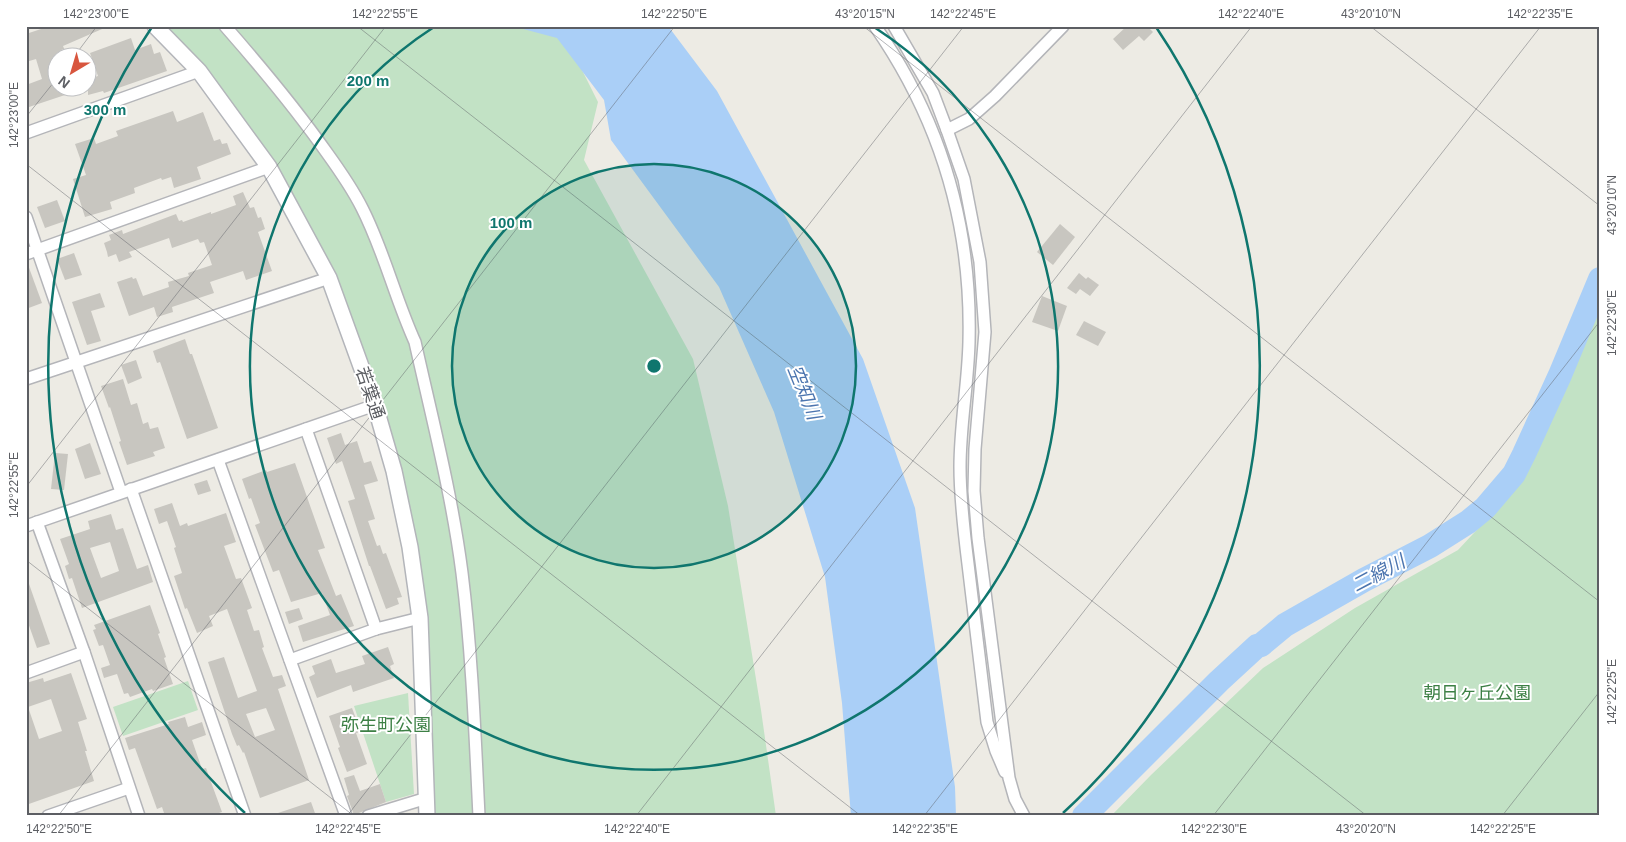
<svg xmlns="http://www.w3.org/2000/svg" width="1626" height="842" font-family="Arial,'Noto Sans JP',sans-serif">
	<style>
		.green { fill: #c2e2c5 }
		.water { fill: #aacff7 }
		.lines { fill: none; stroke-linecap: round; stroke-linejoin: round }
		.river { stroke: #aacff7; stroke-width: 24 }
		.building { fill: #c8c6c0; fill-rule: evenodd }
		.street-casing { stroke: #b4b5b9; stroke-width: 14 }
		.secondary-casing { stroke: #b3b5ba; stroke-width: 18 }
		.street { stroke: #fff; stroke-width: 11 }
		.secondary { stroke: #fff; stroke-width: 15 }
		.ticks { fill: none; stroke: #5c5e63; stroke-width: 1; stroke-opacity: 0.45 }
		.ring { fill: none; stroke: #0f766e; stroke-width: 2.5 }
		.labels { text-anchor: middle; stroke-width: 4; stroke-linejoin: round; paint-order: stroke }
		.street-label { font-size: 18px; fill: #5c5e63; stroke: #fff }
		.park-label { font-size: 18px; fill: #3d8045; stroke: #fff }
		.water-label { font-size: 19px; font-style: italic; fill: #4c75af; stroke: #fff }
		.centre { fill: #0f766e; stroke: #fff; stroke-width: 2.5 }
		.ring-label { font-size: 15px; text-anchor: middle; font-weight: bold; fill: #0f766e; stroke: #fff; stroke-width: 4; stroke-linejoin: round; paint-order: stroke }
		.neatline { fill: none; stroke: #5c5e63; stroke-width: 2 }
		.ticks-label { font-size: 12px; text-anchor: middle; fill: #5c5e63 }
	</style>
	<rect width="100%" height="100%" fill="#edebe4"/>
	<!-- green -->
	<g class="green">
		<path d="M155,26H554L561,28L598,102L584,160L693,359L728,506L761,710L776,816H427L410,547L329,278L269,167Z"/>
		<path d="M1600,300V816H1111L1151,775L1263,668L1355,608L1458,550L1501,504L1523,471Z"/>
		<path d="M188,681L198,710L123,736L113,707Z"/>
		<path d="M408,693L414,794L386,802L354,706Z"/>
	</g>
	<!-- water -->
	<path class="water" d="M512,26H668L717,91L863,359L915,508L955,787L956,816H851L842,703L825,577L774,412L719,287L611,140L604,100L557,38Z"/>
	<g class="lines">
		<!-- river -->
		<path class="river" d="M1084,816L1219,681L1257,646L1261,645L1285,625L1364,580L1430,546L1468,522L1485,508L1514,474L1524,454L1560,375L1600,279"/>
	</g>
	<!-- building -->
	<g class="building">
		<path d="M50,26H109L63,46L67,56L58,58L54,61L58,73V88H80V90L26,108V85L42,79L36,59L26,62V34Z"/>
		<path d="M1127,26H1150L1149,28L1153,32L1144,41L1139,36L1123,50L1113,39Z"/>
		<path d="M131,38L135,50L151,44L154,54L160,52L167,71L104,93L103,91L88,95V79L98,76L90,53Z"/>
		<path d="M173,111L177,122L203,112L214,141L220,139L222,144L227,143L231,154L197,167L201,179L174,188L171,177L162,180L161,178L134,188L135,193L110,202L112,209L85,217L73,179L86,175L75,144L94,138L96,144L118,136L116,131Z"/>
		<path d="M243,192L250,208L254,207L258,218L261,217L265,229L258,232L272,271L246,280L243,271L210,282L214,293L172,307L173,312L157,317L154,307L129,316L117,282L132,277L133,279L136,278L143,296L169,287L168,282L189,276L188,273L212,265L204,242L200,243L198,239L172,248L169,238L129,252L132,257L119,262L116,254L108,257L107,252L104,243L111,240L109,235L122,230L123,234L176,214L179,221L182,220L183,222L211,212V214L236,205L233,196Z"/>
		<path d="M57,200L65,221L45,228L37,207Z"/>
		<path d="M1060,224L1075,237L1053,265L1037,252Z"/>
		<path d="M74,253L82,275L65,280L57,259Z"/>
		<path d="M28,265L42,303L26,309V266Z"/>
		<path d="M1079,273L1086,279L1088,277L1099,285L1090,296L1080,289L1076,294L1067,288Z"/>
		<path d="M100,293L105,307L91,311L101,341L87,345L72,302Z"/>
		<path d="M1042,296L1067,306L1058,331L1032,322Z"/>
		<path d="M1084,321L1106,332L1098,346L1076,335Z"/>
		<path d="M185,339L190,354H192L218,428L187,439L160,362L157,363L153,351Z"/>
		<path d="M136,360L142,378L128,384L121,365Z"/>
		<path d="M123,379L131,405L137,403L143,424L148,422L150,429L158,427L165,448L153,452L155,456L127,465L119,442L121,441L110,407L109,408L101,386Z"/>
		<path d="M341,433L345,445L357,441L364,463L371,461L378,481L364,485L375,519L368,521L377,546L380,545L383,554L386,553L402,597L397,598L399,604L386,609L370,566H369L348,501L355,499L342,461L336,464L327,438Z"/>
		<path d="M90,443L101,474L85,479L75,449Z"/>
		<path d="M55,453L68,454L64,490L51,489Z"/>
		<path d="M295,463L325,548L318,550L336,596L341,594L354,626L303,642L298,626L330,615L322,593L291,602L279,570L273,572L255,525L260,523L251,498L249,499L242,479L266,470L267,472Z"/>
		<path d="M207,480L211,491L198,495L194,484Z"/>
		<path d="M172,503L180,526L187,523L188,526L226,513L236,542L224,546L236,579L241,578L252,608L247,610L254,631L259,630L264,647L262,648L273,677L282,675L286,686L278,689L309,780L260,798L244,752L243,753L239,745L237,746L232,734L208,662L224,657L238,698L257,691L227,609L209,616L213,626L197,633L187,608L185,609L174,576L182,573L174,548L176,547L167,521L159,524L154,509ZM266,708L275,730L255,737L246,714Z"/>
		<path d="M111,514L116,530L123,528L137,569L148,565L153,582L82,608L72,578L69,579L65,566L69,564L60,539L90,529L88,521ZM110,542L119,571L101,578L90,548Z"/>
		<path d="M26,581H28L50,644L37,648L26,617Z"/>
		<path d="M150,605L160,633L158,634L166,657L164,658L173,684L153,691L152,689L130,697L128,693L124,694L117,674L104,678L101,668L110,665L103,645L99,646L93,630L96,629L94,625Z"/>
		<path d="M299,608L303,619L289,624L285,612Z"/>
		<path d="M388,647L394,664L390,666L394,678L353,692L351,685L317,698L309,677L315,674L312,666L331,659L336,673L365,664L362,656Z"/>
		<path d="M71,673L87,719L78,722L87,751H85L94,781L26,805V683L43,678L44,682ZM51,699L62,731L39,739L28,707Z"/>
		<path d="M352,708L361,732L356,733L367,764L347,772L338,748L340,747L329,716Z"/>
		<path d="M185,717L188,727L202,722L206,735L192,740L202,769L206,768L211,782L222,812L219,813L220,816H165L162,807L157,809L135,748L129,750L125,738L169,724L168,722Z"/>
		<path d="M354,775L360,791L380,784L386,802L354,815L347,796L349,795L344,778Z"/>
		<path d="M311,802L316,816H276L275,814Z"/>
	</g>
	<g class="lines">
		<!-- street casing -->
		<g class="street-casing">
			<g id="street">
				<path d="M225,26C261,67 296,109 327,153C340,171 352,188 362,208C384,251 395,298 415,342C432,418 452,495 462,573C472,653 475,735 479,816"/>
				<path d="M875,26C941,121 972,226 969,342C968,384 960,425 960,467C960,499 964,532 968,564C974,617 981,669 987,722L996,751L1005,772"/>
				<path d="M894,26L933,93L947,130L964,179L980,262L985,332L975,449L974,491L978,538L1009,778L1015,799L1024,816"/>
				<path d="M947,130L969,119L995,96L1063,26"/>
				<path d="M26,133L199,71"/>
				<path d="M26,217L121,492"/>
				<path d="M26,254L269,167"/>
				<path d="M26,379L329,278"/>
				<path d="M306,429L376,629"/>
				<path d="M218,460L346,816"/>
				<path d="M131,489L245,816"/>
				<path d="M37,522L84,652L139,816"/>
				<path d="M26,526L375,405"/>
				<path d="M290,660L376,629L420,618"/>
				<path d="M26,673L84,652"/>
				<path d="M48,816L129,788"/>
				<path d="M368,816L427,798"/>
			</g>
		</g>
		<!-- secondary casing -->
		<g class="secondary-casing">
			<path id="secondary" d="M155,26L199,71L269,167L329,278L375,405L394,471L410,547L420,618L427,816"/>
		</g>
		<!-- street -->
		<use href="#street" class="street"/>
		<!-- secondary -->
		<use href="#secondary" class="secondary"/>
	</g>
	<!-- ticks -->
	<path class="ticks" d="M357,26L1367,816M863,26L1600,602M1370,26L1600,206M73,58L97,26M26,117L58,77M26,164L861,816M26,487L386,26M26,560L354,816M58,816L675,26M347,816L964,26M636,816L1252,26M924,816L1541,26M1213,816L1600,321M1502,816L1600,691"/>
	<!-- distance rings -->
	<circle cx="654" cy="366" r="202" fill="#0f766e" fill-opacity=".12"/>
	<g class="ring">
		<circle cx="654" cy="366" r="202"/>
		<path d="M874 27A404 404 0 1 1 434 27"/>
		<path d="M245 813A606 606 0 0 1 152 27M1156 27A606 606 0 0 1 1063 813"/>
	</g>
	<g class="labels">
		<!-- street labels -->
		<g class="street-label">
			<text transform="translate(370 393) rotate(71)" y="6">若葉通</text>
		</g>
		<!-- park labels -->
		<g class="park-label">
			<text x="1477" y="699">朝日ヶ丘公園</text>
			<text x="386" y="731">弥生町公園</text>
		</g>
		<!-- water labels -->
		<g class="water-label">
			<text transform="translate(805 392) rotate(68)" y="7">空知川</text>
			<text transform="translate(1378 573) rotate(-28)" y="7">二線川</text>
		</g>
	</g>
	<circle cx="654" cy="366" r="8" class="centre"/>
	<g class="ring-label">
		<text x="368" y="86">200 m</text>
		<text x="105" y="115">300 m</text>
		<text x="511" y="228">100 m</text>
	</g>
	<!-- border -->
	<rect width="1626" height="842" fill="none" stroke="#ffffff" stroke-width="55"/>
	<!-- north arrow -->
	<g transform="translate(72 72) rotate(218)"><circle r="24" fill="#ffffff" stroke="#bebfc1"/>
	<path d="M0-4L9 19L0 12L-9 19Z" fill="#d8563e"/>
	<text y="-8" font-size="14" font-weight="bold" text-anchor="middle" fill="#5c5e63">N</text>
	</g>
	<rect x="28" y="28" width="1570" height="786" class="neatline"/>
	<g class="ticks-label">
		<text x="96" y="18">142°23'00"E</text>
		<text x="385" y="18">142°22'55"E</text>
		<text x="674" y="18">142°22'50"E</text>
		<text x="865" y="18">43°20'15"N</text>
		<text x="963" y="18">142°22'45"E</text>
		<text x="1251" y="18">142°22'40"E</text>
		<text x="1371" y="18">43°20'10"N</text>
		<text x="1540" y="18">142°22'35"E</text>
		<text transform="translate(14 115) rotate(-90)" y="4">142°23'00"E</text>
		<text transform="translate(1612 205) rotate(-90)" y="4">43°20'10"N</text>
		<text transform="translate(1612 323) rotate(-90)" y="4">142°22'30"E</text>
		<text transform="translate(14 485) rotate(-90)" y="4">142°22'55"E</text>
		<text transform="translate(1612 692) rotate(-90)" y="4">142°22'25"E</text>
		<text x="59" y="833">142°22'50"E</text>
		<text x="348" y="833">142°22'45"E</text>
		<text x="637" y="833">142°22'40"E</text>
		<text x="925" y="833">142°22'35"E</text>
		<text x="1214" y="833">142°22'30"E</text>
		<text x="1366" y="833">43°20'20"N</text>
		<text x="1503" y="833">142°22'25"E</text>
	</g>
</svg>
